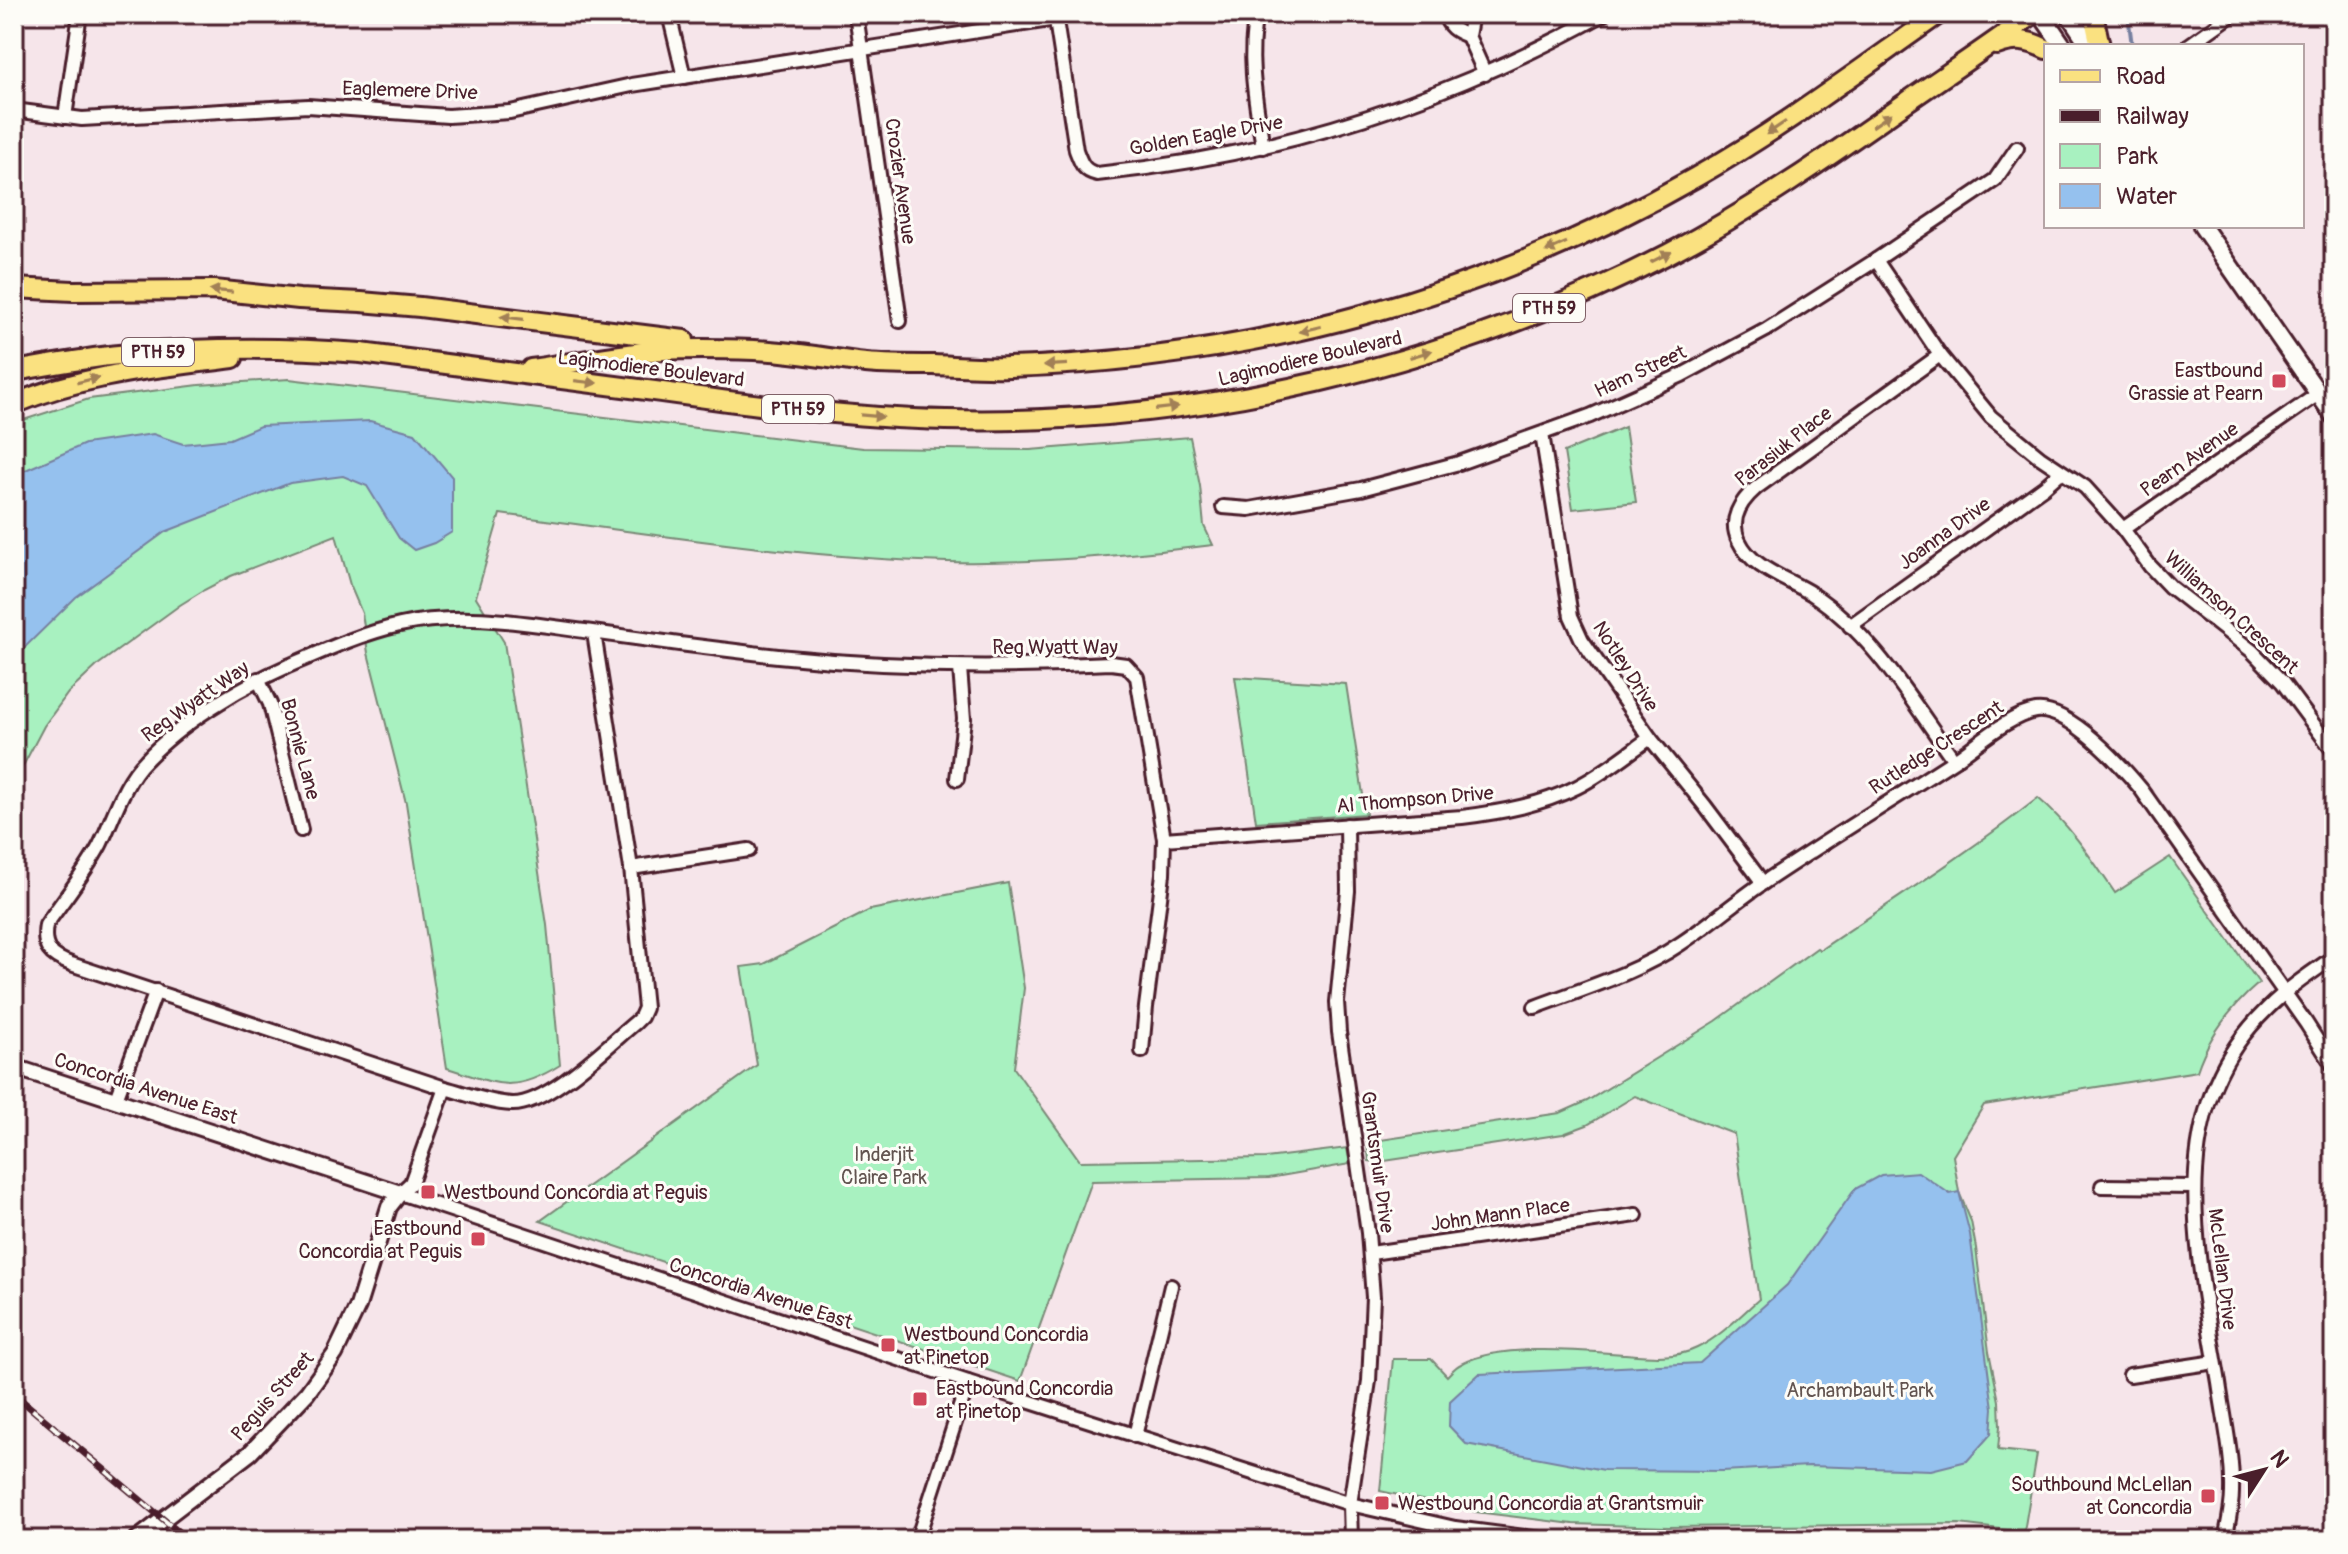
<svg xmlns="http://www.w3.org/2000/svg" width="2348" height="1554" font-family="Pangolin,sans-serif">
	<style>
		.green { fill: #a8f1c0; stroke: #798876; stroke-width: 2 }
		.water { fill: #95c1ee; stroke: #7780a0; stroke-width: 2 }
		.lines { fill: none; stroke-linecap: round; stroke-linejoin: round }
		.stream { stroke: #7780a0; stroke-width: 4 }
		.minor-casing { stroke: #4a1f2b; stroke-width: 18 }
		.tertiary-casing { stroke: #4a1f2b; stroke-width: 20 }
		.secondary-casing { stroke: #4a1f2b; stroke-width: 22 }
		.primary-casing { stroke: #4a1f2b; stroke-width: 24 }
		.minor { stroke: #fdfcf7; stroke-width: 12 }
		.tertiary { stroke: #fdfcf7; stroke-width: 14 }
		.secondary { stroke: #fdfcf7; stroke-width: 16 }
		.primary { stroke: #fae180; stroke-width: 18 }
		.rail-casing { stroke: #4a1f2b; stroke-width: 7 }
		.rail { stroke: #fdfcf7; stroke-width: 4; stroke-dasharray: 12; stroke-linecap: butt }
		.oneway { fill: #a28056 }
		.poi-dot { fill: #d1495b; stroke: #fdfcf7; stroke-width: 3 }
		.labels { text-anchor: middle; stroke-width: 6; stroke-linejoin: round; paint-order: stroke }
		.shield { fill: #fdfcf7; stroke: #806168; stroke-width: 2 }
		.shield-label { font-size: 18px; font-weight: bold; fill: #4a1f2b }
		.street-label { font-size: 20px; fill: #4a1f2b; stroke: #fdfcf7 }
		.poi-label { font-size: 20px; fill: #4a1f2b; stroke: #fdfcf7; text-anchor: start }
		.park-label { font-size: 20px; fill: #625450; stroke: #fdfcf7 }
	</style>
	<rect width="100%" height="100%" fill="#f6e5ea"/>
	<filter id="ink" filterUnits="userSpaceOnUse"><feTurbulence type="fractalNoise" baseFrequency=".0125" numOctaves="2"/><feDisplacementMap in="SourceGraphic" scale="16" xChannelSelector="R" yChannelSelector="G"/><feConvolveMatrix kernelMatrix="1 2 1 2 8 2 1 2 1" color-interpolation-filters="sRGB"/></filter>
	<g filter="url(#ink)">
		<!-- green -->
		<g class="green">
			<path d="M289,379L863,448L1030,450L1190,437L1200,486L1204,526L1213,545C1124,556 1036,564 947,562C797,558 648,533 500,514L476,597L504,642L547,925L560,1065C512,1095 498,1084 447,1068L406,803L368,653L362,613L350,585L336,535L231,576L204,590L180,605L99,664L68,693L44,726L14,783V423L89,399L199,385Z"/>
			<path d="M1625,427L1636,502L1573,509L1564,452Z"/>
			<path d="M1235,677L1346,684L1366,814L1256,822Z"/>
			<path d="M2038,798C2070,825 2092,859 2115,893L2170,857L2259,983C2231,1007 2209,1035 2197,1071L1984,1105L1953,1156L1959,1192L1971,1221L1976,1248L1989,1352L1999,1401L2000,1426L1998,1450L2037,1454L2024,1532L1959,1524L1668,1527L1573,1524L1476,1512L1380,1491L1393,1359H1431L1447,1376C1451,1372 1456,1366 1461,1364C1500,1343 1581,1351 1625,1354C1648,1356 1675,1359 1697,1348C1720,1337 1740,1316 1759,1299L1734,1134L1635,1096L1587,1125L1563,1134L1378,1162L1369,1161L1367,1142L1560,1113L1587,1101L1716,1021L1817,948L1820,950C1894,900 1968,853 2038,798Z"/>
			<path d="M1008,883L1024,988L1014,1068L1080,1161L1266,1158L1347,1148L1350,1164L1269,1178L1092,1181L1020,1381L540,1221L757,1065L741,967L764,964L870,910Z"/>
		</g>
		<!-- water -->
		<g class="water">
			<path d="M370,421L415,433L452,477V532L434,543L414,550L399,538L367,486L343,476L290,483L165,532L76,597L22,650L14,666V475L85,444L153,434L183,444L230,439L260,426Z"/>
			<path d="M1918,1172L1950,1194L1959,1192L1970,1234L1993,1408L1991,1434L1967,1461L1931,1470L1809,1466L1723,1471L1604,1470L1466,1444L1449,1426L1450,1401L1479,1374L1700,1363L1787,1285L1855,1189L1881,1175Z"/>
		</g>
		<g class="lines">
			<!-- stream -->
			<path class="stream" d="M2128,14L2132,46"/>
			<!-- minor casing -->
			<g class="minor-casing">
				<g id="minor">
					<path d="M669,14L684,77"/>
					<path d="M856,14L900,321"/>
					<path d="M1055,14L1076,150C1081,163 1083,171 1097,174C1276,156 1447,101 1604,14"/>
					<path d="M1256,14C1247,59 1256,103 1263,147"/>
					<path d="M1445,14C1448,27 1455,31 1468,36"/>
					<path d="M1472,14L1468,36L1485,74"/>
					<path d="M2188,46L2233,14"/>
					<path d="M14,110L82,119L308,106L448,116L510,112L632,85L1056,19"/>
					<path d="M65,117L80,14"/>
					<path d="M1876,260L1940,355L1991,417L2040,457L2085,487L2123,529L2150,566L2170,587L2252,651L2282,682L2334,752"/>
					<path d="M1940,355L1756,488C1741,501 1728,520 1739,541C1752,569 1787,578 1812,594C1873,634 1912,702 1954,760"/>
					<path d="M1542,434L1571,616L1582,640L1650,738L1705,806L1763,883"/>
					<path d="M1223,507L1249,509L1361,489L1459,463L1590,416L1682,375L1766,330L1876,260L1995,180L2017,148"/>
					<path d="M2123,529L2318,394"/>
					<path d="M1850,626L2044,487L2061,472"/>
					<path d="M594,633L631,868L645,1008L641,1017L636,1022C608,1045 548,1105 512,1104C489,1103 467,1094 445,1088L71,964C50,956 42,948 46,925C64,899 85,873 100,845C114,817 123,783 146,760C181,723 240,687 286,667C323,651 360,634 400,625C464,611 529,624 592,632C654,641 716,649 778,656C892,668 997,669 1111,663L1126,665L1137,677L1164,839L1163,874L1146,1007L1142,1051"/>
					<path d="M258,679L270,704L301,830"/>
					<path d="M957,779L964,719L960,668"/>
					<path d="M1347,825L1348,891L1337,1002L1339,1032L1368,1233L1373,1297L1369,1381L1350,1504L1351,1540"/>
					<path d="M1164,839L1462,817C1502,812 1541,805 1577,787C1603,774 1626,755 1650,738"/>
					<path d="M631,868L749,850"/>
					<path d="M1535,1007C1583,989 1637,973 1680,944C1709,925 1735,902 1763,883C1825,841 1890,802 1953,761C1976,746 2009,715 2036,711C2069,707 2121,765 2141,789L2306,1023L2334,1067"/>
					<path d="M445,1088L411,1183L400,1193L968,1382L1350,1504L1455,1528L1549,1540"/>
					<path d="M116,1099L156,991"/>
					<path d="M2102,1186L2194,1187"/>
					<path d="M1371,1253L1636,1215"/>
					<path d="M2130,1375L2215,1362"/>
					<path d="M1135,1436L1171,1286"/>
					<path d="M917,1540L968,1382"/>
					<path d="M2225,1540C2228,1524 2232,1508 2232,1492C2233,1456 2224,1419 2219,1383C2198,1256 2161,1111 2267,1009C2287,989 2311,973 2334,957"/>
				</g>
			</g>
			<!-- tertiary casing -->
			<g class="tertiary-casing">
				<path id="tertiary" d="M14,1067L400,1193L389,1207L358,1306L335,1354L307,1393L250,1453L136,1540"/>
			</g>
			<!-- secondary casing -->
			<g class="secondary-casing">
				<g id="secondary">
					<path d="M2041,14L2063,46"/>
					<path d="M2069,14L2090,46"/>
					<path d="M2202,226L2334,416"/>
				</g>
			</g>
			<!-- primary casing -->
			<g class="primary-casing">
				<g id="primary">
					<path d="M2093,14L2100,46"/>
					<path d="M1997,45C2016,38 2028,40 2046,49"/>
					<path d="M14,288L73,291L214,290L299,299L361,302L420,307L684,340"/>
					<path d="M531,369C575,363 620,353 664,350C694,348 725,349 754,350C792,351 829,359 866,363C888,365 911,365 934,365C959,366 984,368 1009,367C1250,360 1486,297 1696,177C1781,129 1859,70 1939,14"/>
					<path d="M14,371C52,365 90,357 129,354C207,347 284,347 361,353C462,366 562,379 662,392C756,405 851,418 946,420C1194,426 1447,368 1668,254C1752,210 1830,156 1908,101C1950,72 1992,44 2033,14"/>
					<path d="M14,404C84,374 158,368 233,358"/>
				</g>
			</g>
			<!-- minor -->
			<use href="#minor" class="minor"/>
			<!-- tertiary -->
			<use href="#tertiary" class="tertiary"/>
			<!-- secondary -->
			<use href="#secondary" class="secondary"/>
			<!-- primary -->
			<use href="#primary" class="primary"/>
			<!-- rail casing -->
			<g class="rail-casing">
				<path id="rail" d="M14,1394L188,1540"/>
			</g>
			<!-- rail -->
			<use href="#rail" class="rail"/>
		</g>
		<!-- one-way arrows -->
		<defs><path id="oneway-solid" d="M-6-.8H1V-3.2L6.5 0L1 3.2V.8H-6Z" transform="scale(2)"/></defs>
		<g class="oneway">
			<use href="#oneway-solid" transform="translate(1882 120) rotate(-35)"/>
			<use href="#oneway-solid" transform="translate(1776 128) rotate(146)"/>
			<use href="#oneway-solid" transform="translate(1556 247) rotate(156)"/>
			<use href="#oneway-solid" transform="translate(1661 257) rotate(-27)"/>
			<use href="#oneway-solid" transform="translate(221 291) rotate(-175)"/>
			<use href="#oneway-solid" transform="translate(512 318) rotate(-173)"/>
			<use href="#oneway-solid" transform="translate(1310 329) rotate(167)"/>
			<use href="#oneway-solid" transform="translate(1421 354) rotate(-17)"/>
			<use href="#oneway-solid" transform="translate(1056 365) rotate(177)"/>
			<use href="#oneway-solid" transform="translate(88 380) rotate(-14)"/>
			<use href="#oneway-solid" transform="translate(586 382) rotate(7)"/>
			<use href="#oneway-solid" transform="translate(1167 408) rotate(-7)"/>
			<use href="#oneway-solid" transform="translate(872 416) rotate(5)"/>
		</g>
	</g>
	<!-- markers -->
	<g class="poi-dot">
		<rect x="2271" y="373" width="16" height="16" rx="4"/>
		<rect x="420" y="1184" width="16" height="16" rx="4"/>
		<rect x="470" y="1231" width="16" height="16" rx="4"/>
		<rect x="880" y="1337" width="16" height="16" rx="4"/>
		<rect x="912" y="1391" width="16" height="16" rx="4"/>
		<rect x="2200" y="1488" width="16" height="16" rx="4"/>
		<rect x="1374" y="1495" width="16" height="16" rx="4"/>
	</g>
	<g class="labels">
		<!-- shield labels -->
		<g class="shield">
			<rect x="1513" y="294" width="72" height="28" rx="6"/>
			<rect x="122" y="338" width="72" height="28" rx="6"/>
			<rect x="762" y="395" width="72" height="28" rx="6"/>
		</g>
		<g class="shield-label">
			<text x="1549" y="314">PTH 59</text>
			<text x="158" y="358">PTH 59</text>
			<text x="798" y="415">PTH 59</text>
		</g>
		<!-- street labels -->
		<g class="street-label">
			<text transform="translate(410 90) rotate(2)" y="7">Eaglemere Drive</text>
			<text transform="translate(1206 135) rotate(-10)" y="7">Golden Eagle Drive</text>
			<text transform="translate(901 181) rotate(82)" y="7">Crozier Avenue</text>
			<text transform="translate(1310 358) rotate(-13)" y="7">Lagimodiere Boulevard</text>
			<text transform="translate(651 368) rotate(7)" y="7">Lagimodiere Boulevard</text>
			<text transform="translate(1640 371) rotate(-25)" y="7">Ham Street</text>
			<text transform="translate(1783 446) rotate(-38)" y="7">Parasiuk Place</text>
			<text transform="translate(2189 459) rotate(-35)" y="7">Pearn Avenue</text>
			<text transform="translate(1944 533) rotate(-36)" y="7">Joanna Drive</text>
			<text transform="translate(2232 612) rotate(42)" y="7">Williamson Crescent</text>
			<text x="1055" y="654">Reg Wyatt Way</text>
			<text transform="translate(1626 666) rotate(57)" y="7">Notley Drive</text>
			<text transform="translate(195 701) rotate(-35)" y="7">Reg Wyatt Way</text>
			<text transform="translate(1936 747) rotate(-33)" y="7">Rutledge Crescent</text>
			<text transform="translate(301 749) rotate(75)" y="7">Bonnie Lane</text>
			<text transform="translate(1415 799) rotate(-5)" y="7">Al Thompson Drive</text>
			<text transform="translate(146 1088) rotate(18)" y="7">Concordia Avenue East</text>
			<text transform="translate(1378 1162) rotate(82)" y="7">Grantsmuir Drive</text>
			<text transform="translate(1500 1214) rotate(-8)" y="7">John Mann Place</text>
			<text transform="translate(2223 1269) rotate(83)" y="7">McLellan Drive</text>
			<text transform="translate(761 1293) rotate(18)" y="7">Concordia Avenue East</text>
			<text transform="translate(272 1396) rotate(-48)" y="7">Peguis Street</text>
		</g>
		<!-- poi labels -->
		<g class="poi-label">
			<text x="2263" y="377" text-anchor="end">Eastbound<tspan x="2263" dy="23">Grassie at Pearn</tspan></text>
			<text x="444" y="1199">Westbound Concordia at Peguis</text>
			<text x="462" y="1235" text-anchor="end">Eastbound<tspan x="462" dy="23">Concordia at Peguis</tspan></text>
			<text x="904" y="1341">Westbound Concordia<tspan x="904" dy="23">at Pinetop</tspan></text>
			<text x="936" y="1395">Eastbound Concordia<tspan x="936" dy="23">at Pinetop</tspan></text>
			<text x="2192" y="1491" text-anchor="end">Southbound McLellan<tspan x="2192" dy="23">at Concordia</tspan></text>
			<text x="1398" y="1510">Westbound Concordia at Grantsmuir</text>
		</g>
		<!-- park labels -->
		<g class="park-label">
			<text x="884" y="1161">Inderjit<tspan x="884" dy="23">Claire Park</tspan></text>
			<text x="1860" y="1397">Archambault Park</text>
		</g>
	</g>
	<!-- margin -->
	<rect width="2348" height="1554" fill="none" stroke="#fdfcf7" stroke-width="48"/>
	<rect x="24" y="24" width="2300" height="1506" fill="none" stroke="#4a1f2b" stroke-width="3" filter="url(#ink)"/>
	<!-- legend -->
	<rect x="2044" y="44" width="260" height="184" fill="#fdfcf7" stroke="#b5a4a5" stroke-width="2"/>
	<rect x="2060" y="70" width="40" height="12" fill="#fae180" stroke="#b5a4a5" stroke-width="2"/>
	<text x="2116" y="84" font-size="24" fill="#4a1f2b">Road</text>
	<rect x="2060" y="110" width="40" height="12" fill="#4a1f2b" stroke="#b5a4a5" stroke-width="2"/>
	<text x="2116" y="124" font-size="24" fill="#4a1f2b">Railway</text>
	<rect x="2060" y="144" width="40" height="24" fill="#a8f1c0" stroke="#b5a4a5" stroke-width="2"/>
	<text x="2116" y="164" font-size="24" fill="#4a1f2b">Park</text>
	<rect x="2060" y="184" width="40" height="24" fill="#95c1ee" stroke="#b5a4a5" stroke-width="2"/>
	<text x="2116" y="204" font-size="24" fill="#4a1f2b">Water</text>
	<!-- north arrow -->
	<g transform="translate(2264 1470) rotate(54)" stroke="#fdfcf7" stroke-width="6" paint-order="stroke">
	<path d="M0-6L14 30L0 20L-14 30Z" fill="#4a1f2b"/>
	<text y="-12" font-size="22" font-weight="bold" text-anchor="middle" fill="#4a1f2b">N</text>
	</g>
</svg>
